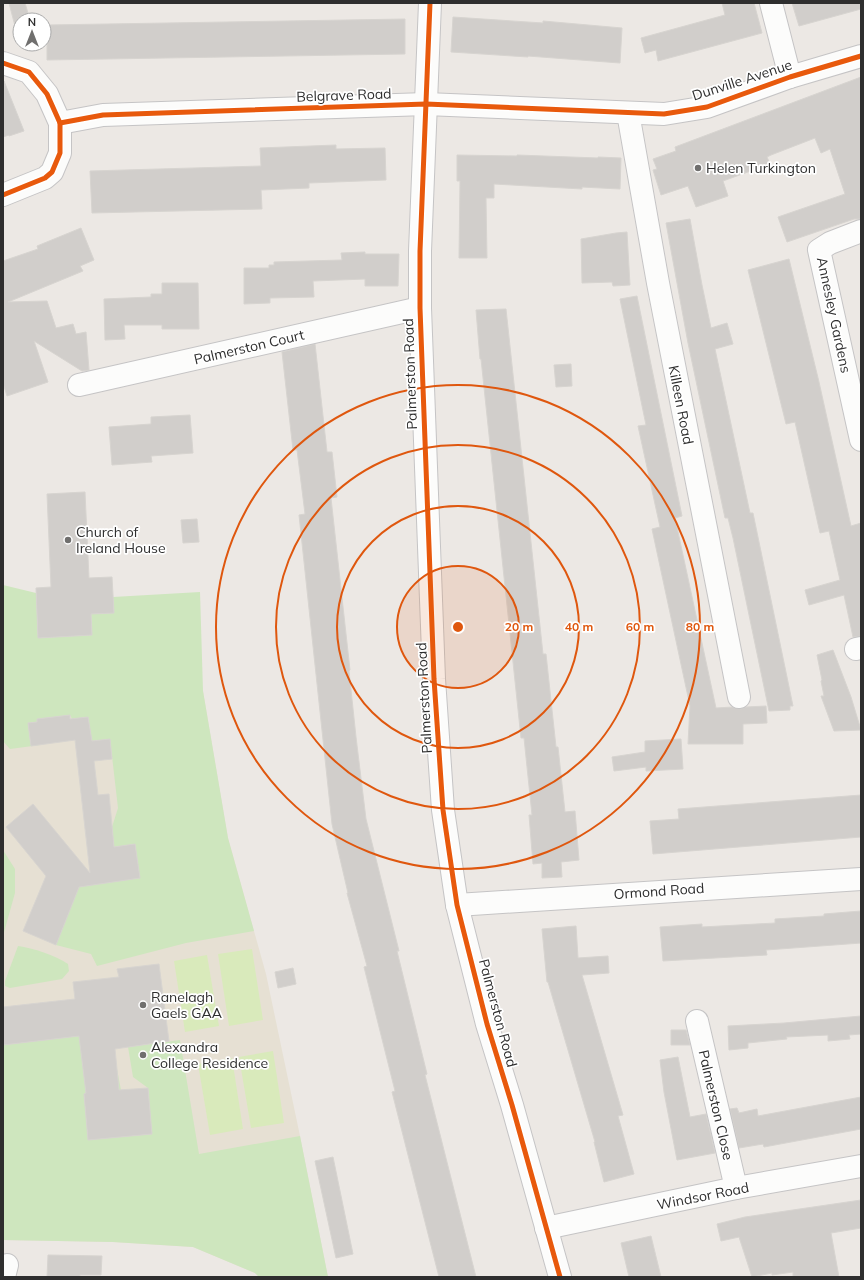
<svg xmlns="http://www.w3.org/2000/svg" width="864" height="1280" font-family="Mulish,sans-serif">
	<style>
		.education { fill: #e6e0d3 }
		.green { fill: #cee6be }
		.pitch { fill: #d9eabb }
		.building { fill: #d1cecb; stroke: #d7d4d0 }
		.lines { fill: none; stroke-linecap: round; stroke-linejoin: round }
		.minor-casing { stroke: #c5c4c5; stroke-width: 24 }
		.minor { stroke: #fcfcfb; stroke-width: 22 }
		.cycleway-casing { stroke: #fff; stroke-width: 8 }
		.cycleway { stroke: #e8590c; stroke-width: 5 }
		.ring { fill: none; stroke: #df570e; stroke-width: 2 }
		.poi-dot { fill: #706f6e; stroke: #fff; stroke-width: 1.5 }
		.labels { text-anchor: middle; stroke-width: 3.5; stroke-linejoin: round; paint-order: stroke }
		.street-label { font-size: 14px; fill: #2e2e2e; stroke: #fff }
		.poi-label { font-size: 14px; fill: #2e2e2e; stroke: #fff; text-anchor: start }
		.centre { fill: #df570e; stroke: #fff; stroke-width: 2 }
		.ring-label { font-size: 12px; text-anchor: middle; font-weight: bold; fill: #df570e; stroke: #fff; stroke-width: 3.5; stroke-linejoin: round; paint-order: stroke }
	</style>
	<rect width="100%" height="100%" fill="#ece8e4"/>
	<!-- education -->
	<path class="education" d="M3,680L203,691L228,838L266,974L300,1136L328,1277H259L255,1273L193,1247L113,1242L3,1240Z"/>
	<!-- green -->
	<g class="green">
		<path d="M3,585L36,593L38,638L92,635L91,614L114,613L113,597L200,592L203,691L228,838L254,931L186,943L97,966L91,954L56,945L70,894L87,881L140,878L135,844L114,847L112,827L118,808L110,739L92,741L88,717L72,719L70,715L37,719V722L28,723L30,741L40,745L10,749L3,741Z"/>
		<path d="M3,850L15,869V893L3,936Z"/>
		<path d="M18,946C33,948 55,955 68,964L69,971L62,979L10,988L5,986V981Z"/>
		<path d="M79,1036L116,1064L121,1090L84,1094L88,1140L152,1134L148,1088L133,1077L128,1047L180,1040L199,1154L300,1136L328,1277H259L255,1273L193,1247L113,1242L3,1240V1045Z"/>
	</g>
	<!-- pitch -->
	<g class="pitch">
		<path d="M252,949L263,1020L229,1026L218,954Z"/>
		<path d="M207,955L219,1026L185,1032L174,961Z"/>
		<path d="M273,1051L284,1123L251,1128L239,1057Z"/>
		<path d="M232,1058L243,1129L210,1135L198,1064Z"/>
	</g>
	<!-- building -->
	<g class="building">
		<path d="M9,3H25L30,20H20V25L15,26Z"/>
		<path d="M722,3H754L762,33L658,61L656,50L645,53L641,38L725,15Z"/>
		<path d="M792,3H861V9L799,26Z"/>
		<path d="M453,17L543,23V21L622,28L620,63L528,56V57L451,52Z"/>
		<path d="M405,19V54L47,60V25Z"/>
		<path d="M861,77V219H854L787,242L778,217L845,194L830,149L821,153L815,138L771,155L767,157L770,164L723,181L728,196L696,207L688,186L661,195L653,170L657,169L653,159L676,151L675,147Z"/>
		<path d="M4,81L24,131L9,136V135L3,137Z"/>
		<path d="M336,145V149L385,148L386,180L309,183V188L261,190L262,209L92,213L90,171L261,166L260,148Z"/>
		<path d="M457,155L517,156V155L598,158V157L621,158L620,189L582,187V189L494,184V198H486L487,258H459L460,181H457Z"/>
		<path d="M690,219L702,285L711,328L727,323L733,344L715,349L750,513H753L793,706H790V710L769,711L733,538L728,518H725L688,343L666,223Z"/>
		<path d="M81,228L94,260L80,266L83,271L8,302L47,301L56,328L73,324L76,334L86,332L89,370L82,371L34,341L48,382L7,396L3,383V261L38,249L37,246Z"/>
		<path d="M627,232L630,285L613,286L612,282L582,283L581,239L616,233Z"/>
		<path d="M365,252V254H399L398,286H365V279L313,281L314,297L270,298V303L244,304V268H269V265H274V262L342,260L341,253Z"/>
		<path d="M789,259L819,382L851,526L861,523V636L853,637L844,595L809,605L805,590L840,580L829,531L820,533L795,422L786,424L748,270Z"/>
		<path d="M162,283H198L199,329H162V325H124L125,339L105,340L104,299L151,297V294H162Z"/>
		<path d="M637,296L682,516L675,518L716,708L733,707L741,709L746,707L766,706L767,723L743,724V744H688L690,706L652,529L660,527L638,426L646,425L620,299Z"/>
		<path d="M506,309L543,654H546L556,747H558L565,812L575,811L579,860L561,862L562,877L542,878V863L533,864L529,815H532L524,738H521L481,359H480L476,310Z"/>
		<path d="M315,344L327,452H332L337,497L331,498L350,670L349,671L356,737L366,819L399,951H397L427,1074L425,1075L476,1277H439L392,1092L395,1091L364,967L367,966L347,893H348L332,824L299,515L305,514L297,450H293L282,352Z"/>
		<path d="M571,364L572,386L556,387L554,365Z"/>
		<path d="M190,415L193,453L151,456L152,462L112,465L109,427L151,424V417Z"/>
		<path d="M85,492L89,578L112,577L114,613L91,614L92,635L38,638L36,588L51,587L47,494Z"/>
		<path d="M197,519L199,542L183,543L181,520Z"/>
		<path d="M833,650L851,697L861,730L834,731L821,696H824L821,681L822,680L817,655Z"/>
		<path d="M70,715V719L88,717L92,741L110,739L112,759L94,761L98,795L109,794L114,847L135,844L140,878L79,887L56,945L23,931L46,876L6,827L33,804L90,873L75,740L31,746L28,723L37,722V719Z"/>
		<path d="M681,739L683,769L646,771V767L614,771L612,757L645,752V741Z"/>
		<path d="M861,795V837L653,854L650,821L679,819L678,809Z"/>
		<path d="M861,911V943L766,950L767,955L663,961L660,927L702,924V927L775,923V919L824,916V914Z"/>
		<path d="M576,926L578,958L608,956L609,973L582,975L623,1115L618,1116L634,1174L604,1182L594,1142H595L548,982H547L542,929Z"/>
		<path d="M159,964L169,1041L115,1049L119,1090L148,1088L152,1134L88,1140L84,1094L86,1093L79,1036L3,1045V1007L75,999L73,982L119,977L117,969Z"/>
		<path d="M293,968L296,984L278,988L275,972Z"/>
		<path d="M861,1016V1034L849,1035L850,1039L828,1041V1035L786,1037L787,1039L748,1043V1048L729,1050L728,1026L784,1023Z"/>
		<path d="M671,1030H686L690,1045H671Z"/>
		<path d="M678,1057L690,1117L706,1114L715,1153L677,1160L664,1092L660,1060Z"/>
		<path d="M861,1097V1129L764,1147L763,1144L739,1148L730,1109L737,1108L739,1113L757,1109L758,1116Z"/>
		<path d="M333,1157L353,1254L336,1258L315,1161Z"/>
		<path d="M861,1200V1228L831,1233L839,1277H793V1272L772,1275V1273L752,1277L739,1237L721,1241L717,1224L745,1217Z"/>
		<path d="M651,1236L661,1277H629L621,1243Z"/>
		<path d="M48,1255L102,1256L101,1275H80V1277H47Z"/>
	</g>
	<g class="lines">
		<!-- minor casing -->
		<g class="minor-casing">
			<g id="minor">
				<path d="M430,3L420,251V308L434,679L443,810L457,905L487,1024L512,1105L560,1277"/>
				<path d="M771,3L790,77"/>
				<path d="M3,63L29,72L47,94L60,123V153L52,172L45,178L3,195"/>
				<path d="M628,113L658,283L739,697"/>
				<path d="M60,123L103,115L426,104L664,114L707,107L790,77L861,56"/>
				<path d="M861,231L830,243L819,250L861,440"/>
				<path d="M79,385L420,308"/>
				<path d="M856,649L861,648"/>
				<path d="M457,905L861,879"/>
				<path d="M697,1021L736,1188"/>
				<path d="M546,1228L736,1188L861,1166"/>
				<path d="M4,1277L7,1265"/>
			</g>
		</g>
		<!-- minor -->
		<use href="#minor" class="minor"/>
		<!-- cycleway casing -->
		<g class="cycleway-casing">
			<g id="cycleway">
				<path d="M430,3L420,251V308L434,679L443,810L457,905L487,1024L512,1105L560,1277"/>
				<path d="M3,63L29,72L47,94L60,123V153L52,172L45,178L3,195"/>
				<path d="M60,123L103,115L426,104L664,114L707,107L790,77L861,56"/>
			</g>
		</g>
		<!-- cycleway -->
		<use href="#cycleway" class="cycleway"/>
	</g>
	<!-- distance rings -->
	<circle cx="458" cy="627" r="61" fill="#df570e" fill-opacity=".12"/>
	<g class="ring">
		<circle cx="458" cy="627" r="61"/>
		<circle cx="458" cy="627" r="121"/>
		<circle cx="458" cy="627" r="182"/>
		<circle cx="458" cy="627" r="242"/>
	</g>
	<!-- markers -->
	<g class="poi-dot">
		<circle cx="698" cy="168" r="4"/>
		<circle cx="68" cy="540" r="4"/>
		<circle cx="143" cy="1005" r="4"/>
		<circle cx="143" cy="1055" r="4"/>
	</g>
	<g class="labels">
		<!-- street labels -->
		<g class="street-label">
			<text transform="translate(742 80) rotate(-18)" y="5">Dunville Avenue</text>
			<text transform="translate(344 95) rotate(-2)" y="5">Belgrave Road</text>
			<text transform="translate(834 315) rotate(78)" y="5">Annesley Gardens</text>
			<text transform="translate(249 347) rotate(-13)" y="5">Palmerston Court</text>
			<text transform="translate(410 374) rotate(-92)" y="5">Palmerston Road</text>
			<text transform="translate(681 405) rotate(79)" y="5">Killeen Road</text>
			<text transform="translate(424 698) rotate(-93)" y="5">Palmerston Road</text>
			<text transform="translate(659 891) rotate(-4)" y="5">Ormond Road</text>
			<text transform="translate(498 1013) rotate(75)" y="5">Palmerston Road</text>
			<text transform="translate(716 1105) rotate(77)" y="5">Palmerston Close</text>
			<text transform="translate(703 1196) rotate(-11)" y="5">Windsor Road</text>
		</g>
		<!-- poi labels -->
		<g class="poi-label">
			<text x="706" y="173">Helen Turkington</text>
			<text x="76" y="537">Church of<tspan x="76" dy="16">Ireland House</tspan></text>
			<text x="151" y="1002">Ranelagh<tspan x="151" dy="16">Gaels GAA</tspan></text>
			<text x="151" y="1052">Alexandra<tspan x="151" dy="16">College Residence</tspan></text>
		</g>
	</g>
	<circle cx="458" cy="627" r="6" class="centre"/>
	<g class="ring-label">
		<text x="519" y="631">20 m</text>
		<text x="579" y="631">40 m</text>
		<text x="640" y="631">60 m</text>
		<text x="700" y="631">80 m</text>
	</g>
	<!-- border -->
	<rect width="864" height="1280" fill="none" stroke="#2e2e2e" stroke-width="8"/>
	<!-- north arrow -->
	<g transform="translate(32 32)"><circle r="19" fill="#ffffff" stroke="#ababab"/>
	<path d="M0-3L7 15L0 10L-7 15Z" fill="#706f6e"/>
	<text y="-6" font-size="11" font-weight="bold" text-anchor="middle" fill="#2e2e2e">N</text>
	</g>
</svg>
